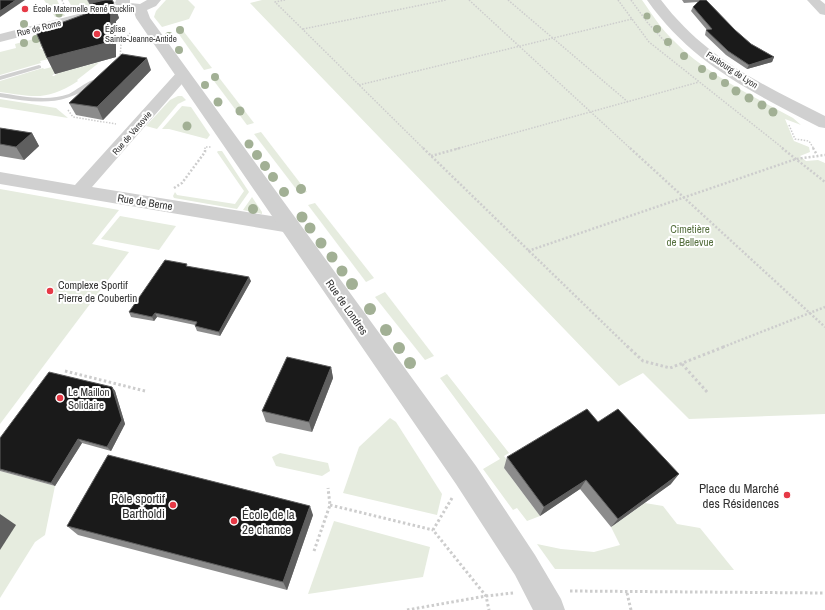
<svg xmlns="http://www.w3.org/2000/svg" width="825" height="610" font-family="'Archivo Narrow',sans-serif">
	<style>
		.green { fill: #e6ecdf }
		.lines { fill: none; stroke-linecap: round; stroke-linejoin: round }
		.path-far2 { stroke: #cdcdcd; stroke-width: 1.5; stroke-dasharray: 1.5 1.5; stroke-linecap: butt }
		.path-far1 { stroke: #cdcdcd; stroke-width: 2.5; stroke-dasharray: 2 2; stroke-linecap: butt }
		.path { stroke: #cdcdcd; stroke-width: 3; stroke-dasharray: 2.5 2.5; stroke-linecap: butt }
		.service { fill: #d0d0d0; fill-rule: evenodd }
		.minor { fill: #d0d0d0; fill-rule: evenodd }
		.tertiary { fill: #d0d0d0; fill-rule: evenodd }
		.tree { fill: #a2b095 }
		.wall { fill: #8c8c8c }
		.shaded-wall { fill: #5f5f5f }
		.building { fill: #1a1a1a; stroke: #5f5f5f }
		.poi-dot { fill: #e63946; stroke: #fff; stroke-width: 1.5 }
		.labels { text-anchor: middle; stroke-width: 4; stroke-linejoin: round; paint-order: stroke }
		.far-poi-label { font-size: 9px; fill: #333; stroke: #fff; text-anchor: start }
		.far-street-label { font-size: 9px; fill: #333; stroke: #fff }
		.street-label { font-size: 11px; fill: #333; stroke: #fff }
		.park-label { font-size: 11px; fill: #56703f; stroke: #fff }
		.poi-label { font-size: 11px; fill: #333; stroke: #fff; text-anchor: start }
		.near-poi-label { font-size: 13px; fill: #333; stroke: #fff; text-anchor: end }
	</style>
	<rect width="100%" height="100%" fill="#fff"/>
	<!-- green -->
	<g class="green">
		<path d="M44,0H57L65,16L55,17Z"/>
		<path d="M68,0H112L101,8L76,14Z"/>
		<path d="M166,0H188L195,7L189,19L162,27L154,17L156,11Z"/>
		<path d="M262,0H642C652,14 661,29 674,41C707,75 753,96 793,118L801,125L785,119L794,141L809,147L810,152L800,156L806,161L818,160L825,163V414L689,419L643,373L619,386L250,3Z"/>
		<path d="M83,26L45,47L39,48L44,50L49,59L40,61L41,63L0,75V52L16,48L15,44Z"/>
		<path d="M181,28L212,68L204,70L176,30Z"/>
		<path d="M100,62L77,80L78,81C47,101 35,97 0,92V81L43,68L44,69L52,67L55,73L52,76H54L58,73Z"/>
		<path d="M217,75L254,123L247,125L211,77Z"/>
		<path d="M178,96H182L186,100L178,104L157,129L146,126L170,100Z"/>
		<path d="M0,99L56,108L68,118L0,107Z"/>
		<path d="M182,106L191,107L210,135L207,139L169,129H162Z"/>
		<path d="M261,132L307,192L300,194L254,134Z"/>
		<path d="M218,151H222L249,192L237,209L174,198L173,196L175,192L177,195L235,204L244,191L217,152Z"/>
		<path d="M0,189L119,210L92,244L129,252L0,424Z"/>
		<path d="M252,197L262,212V214L243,210Z"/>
		<path d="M315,203L374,278L366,282L308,205Z"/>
		<path d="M120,216L176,226L159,250L101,239Z"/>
		<path d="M385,292L434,356L425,360L375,297Z"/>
		<path d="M447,374L509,453L504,456L510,464L504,468L540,516L527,521L517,508L513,510L483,469L500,459L440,378Z"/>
		<path d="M390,418L396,422L442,494L437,515L343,493L359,447Z"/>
		<path d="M280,453L328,463L330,471L322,476L276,466L272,457Z"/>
		<path d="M0,471L55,486L45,535L35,542L0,598Z"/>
		<path d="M645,503L663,506L677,524L700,528L734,570L555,569L537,544L561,549L594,552L620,545L611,527Z"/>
		<path d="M334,521L430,547L423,577L308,594Z"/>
	</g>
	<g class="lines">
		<!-- path-far2 -->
		<g class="path-far2">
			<path d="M62,0L65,7"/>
			<path d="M285,0L275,2L424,149"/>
			<path d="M469,0L631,149"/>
			<path d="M508,0L628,102"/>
			<path d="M618,0L649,42L784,149"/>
			<path d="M631,0L647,22L670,47"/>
			<path d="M303,29L446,0"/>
			<path d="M120,58L121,45L130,33"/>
			<path d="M359,85L632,19"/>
			<path d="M68,110L73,117L116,124"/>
			<path d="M789,125L795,139L809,141L814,149"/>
			<path d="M205,149V147H211"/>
			<path d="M456,149L699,82"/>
		</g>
		<!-- path-far1 -->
		<g class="path-far1">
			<path d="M423,148L628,347"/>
			<path d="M630,148L825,327"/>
			<path d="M782,148L825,182"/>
			<path d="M813,148L817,155"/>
			<path d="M431,156L460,148"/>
			<path d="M174,188L182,183L205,152V148"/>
			<path d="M528,251L796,159L825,155"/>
			<path d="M723,347L825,307"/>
		</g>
		<!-- path -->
		<g class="path">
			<path d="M627,346L643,361L670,368L726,346"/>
			<path d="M682,364L708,393"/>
			<path d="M65,371L145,391"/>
			<path d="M452,498L433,530L486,596L489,610"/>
			<path d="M330,505L433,530"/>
			<path d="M314,551L330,505L328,488"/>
			<path d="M570,591L825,593"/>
			<path d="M627,593L631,610"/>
			<path d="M407,610L486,596L513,593"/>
		</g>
		<!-- service -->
		<g class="service">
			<path d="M39,65L41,66V68L0,80V76Z"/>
			<path d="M93,80L95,81V83C64,107 37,103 0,97V93C22,96 47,102 69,94C77,90 84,83 93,80Z"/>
		</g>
		<!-- minor -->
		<g class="minor">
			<path d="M807,0H820L825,4V15L820,14Z"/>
			<path d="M125,2L129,3L131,6L129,9L0,42V34Z"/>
			<path d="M183,70L188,71L190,74L188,77L92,187L290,219L297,221L299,226L297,231L290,233L0,184V172L75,185L178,71Z"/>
		</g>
		<!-- tertiary -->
		<g class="tertiary">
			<path d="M116,0H130V3L140,4L147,0H161L156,6L147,10L150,18L476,466L535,555L561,599L565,610H533L515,575L456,484L136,18L134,12L120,9L115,3Z"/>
			<path d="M647,0H661C705,58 761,84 825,116V128L819,127C752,92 692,64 647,0Z"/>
		</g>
	</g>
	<!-- trees -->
	<g class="tree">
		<circle cx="59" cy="14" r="3.5"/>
		<circle cx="647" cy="16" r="3.5"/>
		<circle cx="24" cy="24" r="4"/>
		<circle cx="657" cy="29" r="4"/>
		<circle cx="180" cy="30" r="4"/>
		<circle cx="169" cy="36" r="4"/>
		<circle cx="36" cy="39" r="4"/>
		<circle cx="668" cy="42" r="4"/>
		<circle cx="24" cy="43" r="4"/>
		<circle cx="179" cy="50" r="4"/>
		<circle cx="684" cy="56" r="4"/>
		<circle cx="702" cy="69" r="4"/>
		<circle cx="713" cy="76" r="4"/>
		<circle cx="215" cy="77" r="4"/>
		<circle cx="725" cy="83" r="4"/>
		<circle cx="205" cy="85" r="4"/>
		<circle cx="736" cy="91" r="4.5"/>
		<circle cx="749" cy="98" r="4.5"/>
		<circle cx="218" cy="102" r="4.5"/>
		<circle cx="762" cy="105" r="4.5"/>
		<circle cx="240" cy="111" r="4.5"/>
		<circle cx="773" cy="112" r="4.5"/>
		<circle cx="187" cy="126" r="4.5"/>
		<circle cx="249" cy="144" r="4.5"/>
		<circle cx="257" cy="155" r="5"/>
		<circle cx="265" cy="166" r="5"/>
		<circle cx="273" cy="177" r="5"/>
		<circle cx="301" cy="189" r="5"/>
		<circle cx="284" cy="192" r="5"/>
		<circle cx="253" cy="209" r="5"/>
		<circle cx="302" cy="217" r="5.5"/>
		<circle cx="310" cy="228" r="5.5"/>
		<circle cx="321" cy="243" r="5.5"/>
		<circle cx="332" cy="257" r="5.5"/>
		<circle cx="342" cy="271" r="5.5"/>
		<circle cx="352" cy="284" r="6"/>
		<circle cx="370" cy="309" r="6"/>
		<circle cx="386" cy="330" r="6"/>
		<circle cx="399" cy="348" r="6"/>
		<circle cx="410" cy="363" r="6"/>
	</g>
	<!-- wall -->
	<g class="wall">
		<path d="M87,0H112L119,18L116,21V57L55,74L47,58L95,10L94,8L92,9Z"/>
		<path d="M682,0H706L735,30L751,44L774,57L772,62L747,69L726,55L705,35L706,30H707L691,11L693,7L698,2L684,3Z"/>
		<path d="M151,70L103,120L76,115L69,103Z"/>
		<path d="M0,128L32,133L39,146L24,160L0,156Z"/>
		<path d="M187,264V266L251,281L220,336L197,331L195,326V325L157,317L154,321L131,317L129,312Z"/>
		<path d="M331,367L333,378L312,432L266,422L262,411Z"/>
		<path d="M112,387L115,391L125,424L111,451L82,443L55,486L0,471V438Z"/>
		<path d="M598,422L671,484L611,527L580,489L540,516L504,468L507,457Z"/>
		<path d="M313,515L287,590L78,535L67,526Z"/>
	</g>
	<!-- shaded-wall -->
	<g class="shaded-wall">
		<path d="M16,0H25L0,17V11Z"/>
		<path d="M88,0H109L92,3L94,8L92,9Z"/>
		<path d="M114,3L119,18L116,21V57L55,74L47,58Z"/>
		<path d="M774,57L772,62L747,69L749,65Z"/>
		<path d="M147,58L151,70L103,120L97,107Z"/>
		<path d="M32,133L39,146L24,160L16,147Z"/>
		<path d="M249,277L251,281L220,336L219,332Z"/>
		<path d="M155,313L157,317L154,321L152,317Z"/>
		<path d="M331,367L333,378L312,432L309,422Z"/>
		<path d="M112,387L115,391L125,424L111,451L107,447Z"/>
		<path d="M78,439L82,443L55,486L51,483Z"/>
		<path d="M679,474L671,484L611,527L618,519Z"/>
		<path d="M586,480L580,489L540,516L544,507Z"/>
		<path d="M310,506L313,515L287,590L283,582Z"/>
		<path d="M0,514L16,525L0,550Z"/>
	</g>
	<!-- building -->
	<g class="building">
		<path d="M0,0H16L0,11Z"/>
		<path d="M105,0H112L114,3L111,6L110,42L47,58L36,32L96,10L92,3Z"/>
		<path d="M700,0H706L735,30L751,44L774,57L749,65L728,51L706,30L712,29L693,7Z"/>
		<path d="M122,54L147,58L97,107L69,103Z"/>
		<path d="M0,128L32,133L16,147L0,144Z"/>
		<path d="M165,260L187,264L186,266L249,277L219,332L195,326L197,322L155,313L152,317L129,312Z"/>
		<path d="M287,357L331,367L309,422L262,411Z"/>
		<path d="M49,372L112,387L122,420L107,447L78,439L51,483L0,469V438Z"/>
		<path d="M587,409L598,422L618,409L679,474L618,519L586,480L544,507L507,457Z"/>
		<path d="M108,455L310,506L283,582L67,526Z"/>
	</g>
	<!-- markers -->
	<g class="poi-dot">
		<circle cx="25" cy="9" r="4"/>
		<circle cx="97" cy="34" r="4"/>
		<circle cx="50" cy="291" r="4"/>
		<circle cx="60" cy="398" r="4"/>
		<circle cx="787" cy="495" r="4"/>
		<circle cx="173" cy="505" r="4"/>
		<circle cx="234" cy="521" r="4"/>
	</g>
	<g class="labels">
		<!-- far-poi labels -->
		<g class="far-poi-label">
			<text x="33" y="12">École Maternelle René Rucklin</text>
			<text x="105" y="32">Église<tspan x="105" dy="10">Sainte-Jeanne-Antide</tspan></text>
		</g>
		<!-- far-street labels -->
		<g class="far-street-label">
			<text transform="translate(39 28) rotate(-14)" y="3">Rue de Rome</text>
			<text transform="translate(732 70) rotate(33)" y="3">Faubourg de Lyon</text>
			<text transform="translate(132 133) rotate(-49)" y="3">Rue de Varsovie</text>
		</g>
		<!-- street labels -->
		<g class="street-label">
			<text transform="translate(145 202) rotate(9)" y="4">Rue de Berne</text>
			<text transform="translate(347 307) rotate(55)" y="4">Rue de Londres</text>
		</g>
		<!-- park labels -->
		<g class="park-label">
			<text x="690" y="233">Cimetière<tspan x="690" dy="13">de Bellevue</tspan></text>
		</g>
		<!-- poi labels -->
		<g class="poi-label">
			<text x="58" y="289">Complexe Sportif<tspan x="58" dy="13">Pierre de Coubertin</tspan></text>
			<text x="68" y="396">Le Maillon<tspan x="68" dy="13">Solidaire</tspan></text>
		</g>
		<!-- near-poi labels -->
		<g class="near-poi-label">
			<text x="779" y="493">Place du Marché<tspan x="779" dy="15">des Résidences</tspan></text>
			<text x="165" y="503">Pôle sportif<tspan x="165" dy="15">Bartholdi</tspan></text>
			<text x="242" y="519" text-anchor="start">École de la<tspan x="242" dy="15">2e chance</tspan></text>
		</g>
	</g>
</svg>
